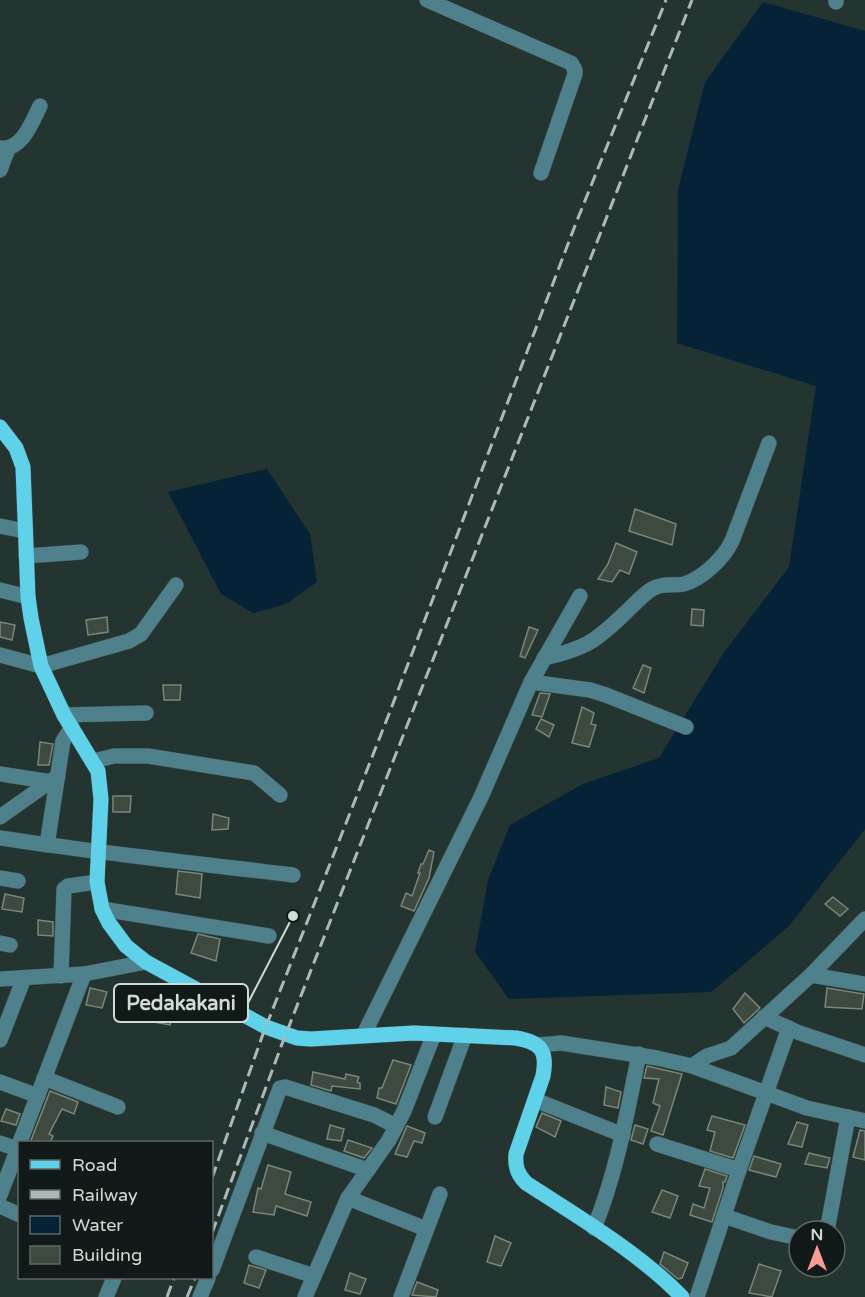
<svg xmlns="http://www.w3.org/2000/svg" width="865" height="1297" font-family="'Varela Round',sans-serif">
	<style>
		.water { fill: #062236 }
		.building { fill: #3e4a40; stroke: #79867b; stroke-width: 1.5 }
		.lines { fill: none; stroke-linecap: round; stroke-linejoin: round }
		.minor-casing { stroke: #3f4f4c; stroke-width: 16 }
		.major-casing { stroke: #3f4f4c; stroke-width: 16 }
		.minor { stroke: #4e818c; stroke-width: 15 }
		.major { stroke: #5fd2e9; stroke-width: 15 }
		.rail { stroke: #adb9b6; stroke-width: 3; stroke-dasharray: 12 6; stroke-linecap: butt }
		.leader { fill: none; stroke: #d0dbd8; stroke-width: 2 }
		.callout-dot { fill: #d0dbd8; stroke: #121a19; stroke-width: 2 }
		.callout { fill: #121a19; stroke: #d0dbd8; stroke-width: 2 }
		.callout-label { font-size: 20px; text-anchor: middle; font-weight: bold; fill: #d0dbd8 }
	</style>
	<rect width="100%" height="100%" fill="#233431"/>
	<!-- water -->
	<g class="water">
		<path d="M763,2L865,31V829L789,926L711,992L509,999L475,952L488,880L510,825L583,784L659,758L723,654L789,567L816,386L677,343L678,190L705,82Z"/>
		<path d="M267,469L310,534L317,582L286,604L253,613L221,594L168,492Z"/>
	</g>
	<!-- building -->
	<g class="building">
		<path d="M635,509L676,524L672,545L629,531Z"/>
		<path d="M616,543L637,552L629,574L620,570L612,582L598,579L608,564Z"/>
		<path d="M692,609L704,610L703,626L691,625Z"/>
		<path d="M107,617L108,632L88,635L86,620Z"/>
		<path d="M0,622L15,625L12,640L0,637Z"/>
		<path d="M529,627L538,630L525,658L520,656Z"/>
		<path d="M643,665L651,668L644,693L633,688Z"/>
		<path d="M163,685H181L180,700H164Z"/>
		<path d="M540,693L550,694L542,717L532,715Z"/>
		<path d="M582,707L594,713L591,724L596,725L589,747L572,743Z"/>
		<path d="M541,719L554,725L549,737L536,729Z"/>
		<path d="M40,742L53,744L49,765H38Z"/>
		<path d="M113,796H131L130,812H113Z"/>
		<path d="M213,814L229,818L228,829L212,830Z"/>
		<path d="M429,850L434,852L429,878L414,911L401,906L406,893L412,896L420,873H418L421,864H423Z"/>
		<path d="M178,871L202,874L200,898L176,894Z"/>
		<path d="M5,894L24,898L22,912L2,909Z"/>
		<path d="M833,897L848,909L840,916L825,904Z"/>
		<path d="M38,920L53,922V936L38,935Z"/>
		<path d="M198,934L220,939L216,961L191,953Z"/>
		<path d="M90,988L107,992L102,1008L86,1005Z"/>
		<path d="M827,988L864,994L862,1009L825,1007Z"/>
		<path d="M745,993L760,1008L744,1023L733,1009Z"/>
		<path d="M155,1006L174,1011L170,1025L153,1022Z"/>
		<path d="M393,1060L411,1065L396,1104L377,1098L379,1088H382Z"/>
		<path d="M647,1066L682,1074L663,1135L651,1131L660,1106L653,1103L659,1079L644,1078Z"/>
		<path d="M313,1072L345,1079L346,1074L359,1077L357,1082L360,1083V1089L332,1086L331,1091L311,1085Z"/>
		<path d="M606,1087L621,1092L618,1108L604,1105Z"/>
		<path d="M50,1091L78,1102L74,1114L62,1109L49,1134L53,1136L50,1143H30Z"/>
		<path d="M6,1109L20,1114L16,1125L1,1121Z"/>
		<path d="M542,1113L561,1121L555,1137L536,1127Z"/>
		<path d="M712,1116L745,1125L733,1158L710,1151L715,1132L707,1130Z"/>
		<path d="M797,1122L808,1125L802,1147L788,1144Z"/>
		<path d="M330,1125L344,1129L341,1141L327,1139Z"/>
		<path d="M635,1125L648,1129L643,1144L631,1140Z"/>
		<path d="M407,1126L425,1133L422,1143L414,1141L407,1157L395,1154Z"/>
		<path d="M860,1130L865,1131V1160L853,1157Z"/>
		<path d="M348,1140L372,1148L364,1158L344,1151Z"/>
		<path d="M809,1153L830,1158L827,1168L805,1164Z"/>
		<path d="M754,1156L781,1164L776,1177L749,1170Z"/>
		<path d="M268,1165L291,1172L285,1194L311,1202L307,1216L276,1206L274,1215L253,1212L258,1188L261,1189Z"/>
		<path d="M705,1169L727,1176L725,1182H723V1188L712,1222L690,1215L693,1204L704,1208L710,1188L699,1186Z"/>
		<path d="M662,1190L678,1196L670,1218L652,1212Z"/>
		<path d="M495,1236L511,1243L501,1266L487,1262Z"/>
		<path d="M664,1252L688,1263L682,1278L678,1279L660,1264Z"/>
		<path d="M759,1264L781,1271L772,1297L749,1293Z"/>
		<path d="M249,1265L266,1270L259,1288L244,1283Z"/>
		<path d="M350,1273L366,1279L360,1294L345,1290Z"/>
		<path d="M417,1282L438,1290L436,1297L412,1295Z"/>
	</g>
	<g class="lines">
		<!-- minor casing -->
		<g class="minor-casing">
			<g id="minor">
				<path d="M427,0L571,63L575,70V74L541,173"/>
				<path d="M836,2V0"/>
				<path d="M0,148C22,151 32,122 40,106"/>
				<path d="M0,170L8,149"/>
				<path d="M0,526L25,531"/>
				<path d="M26,556L81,552"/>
				<path d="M0,590L28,597"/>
				<path d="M0,655L41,666L129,641L141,634L176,585"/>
				<path d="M544,658C584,649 595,642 624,614C633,606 642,595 652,589C661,583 674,586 684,584C702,579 724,558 732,541L769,443"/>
				<path d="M531,682L590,690L606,695L686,727"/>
				<path d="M64,715L146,713"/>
				<path d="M93,761L114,756H148L254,773L280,795"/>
				<path d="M0,774L52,782"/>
				<path d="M0,817L58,776"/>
				<path d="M0,838C97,853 195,863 293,875"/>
				<path d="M47,845L63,741L72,727"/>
				<path d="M0,878L18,881"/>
				<path d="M102,909L269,936"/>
				<path d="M0,943L10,945"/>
				<path d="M811,975L865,984"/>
				<path d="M61,976L64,889L68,886L97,882"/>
				<path d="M0,979L84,974L146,962"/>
				<path d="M764,1017L797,1032L865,1055"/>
				<path d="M363,1036L481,797L531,682L580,596"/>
				<path d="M0,1040L24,978"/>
				<path d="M538,1045L561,1043L657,1058L692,1066L807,1108L865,1121"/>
				<path d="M692,1066L707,1056L731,1048L811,975L865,919"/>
				<path d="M44,1078L118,1107"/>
				<path d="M0,1082L38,1096"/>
				<path d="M535,1100L623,1135"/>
				<path d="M435,1117L465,1035"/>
				<path d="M262,1133L368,1170"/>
				<path d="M20,1142L84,974"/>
				<path d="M0,1143L17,1149"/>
				<path d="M657,1144L739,1170"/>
				<path d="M0,1195L20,1143"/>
				<path d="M348,1198L426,1229"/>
				<path d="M0,1206L20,1215"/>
				<path d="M724,1216L771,1232L799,1238"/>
				<path d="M594,1228C617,1172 627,1113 639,1054"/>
				<path d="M827,1231L848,1117"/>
				<path d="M256,1257L314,1276"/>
				<path d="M212,1270L280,1088L285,1087L374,1115L396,1126"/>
				<path d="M106,1297L114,1278"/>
				<path d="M200,1297L208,1278"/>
				<path d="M305,1297L348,1198L389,1140L404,1111L434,1034"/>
				<path d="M401,1297L440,1194"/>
				<path d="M697,1297L739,1170L789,1028"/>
			</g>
		</g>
		<!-- major casing -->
		<g class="major-casing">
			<path id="major" d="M0,427L16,448L23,467L28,597L31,618L41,666L64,715L98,771L101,799L97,882L102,909L109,923L126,946L146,962L266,1027L297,1038L311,1039L414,1033L516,1038C540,1042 548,1050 543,1076L516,1154C515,1166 517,1174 526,1183C577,1216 641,1254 682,1297"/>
		</g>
		<!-- minor -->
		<use href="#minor" class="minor"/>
		<!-- major -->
		<use href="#major" class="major"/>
		<!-- rail -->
		<g class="rail">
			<path d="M212,1178L263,1034L389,714L576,223L666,0"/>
			<path d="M212,1233L282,1044L692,0"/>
			<path d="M167,1297L174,1278"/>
			<path d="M187,1297L195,1278"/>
		</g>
	</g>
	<!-- callouts -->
	<path class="leader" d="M293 916L248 1003"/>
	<circle class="callout-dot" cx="293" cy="916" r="6"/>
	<rect class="callout" x="114" y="984" width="134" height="38" rx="6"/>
	<g class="callout-label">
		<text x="181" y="1010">Pedakakani</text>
	</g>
	<!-- legend -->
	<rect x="18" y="1141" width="195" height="138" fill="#121a19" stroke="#5e6765" stroke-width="1.5"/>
	<rect x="30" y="1160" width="30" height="9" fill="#5fd2e9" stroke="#5e6765" stroke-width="1.5"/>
	<text x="72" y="1171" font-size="18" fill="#d0dbd8">Road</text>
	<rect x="30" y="1190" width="30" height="9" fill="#adb9b6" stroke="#5e6765" stroke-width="1.5"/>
	<text x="72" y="1201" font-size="18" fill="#d0dbd8">Railway</text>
	<rect x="30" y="1216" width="30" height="18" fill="#062236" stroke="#5e6765" stroke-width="1.5"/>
	<text x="72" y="1231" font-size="18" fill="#d0dbd8">Water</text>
	<rect x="30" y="1246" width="30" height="18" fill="#3e4a40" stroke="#5e6765" stroke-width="1.5"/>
	<text x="72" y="1261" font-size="18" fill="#d0dbd8">Building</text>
	<!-- north arrow -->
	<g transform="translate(817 1249)"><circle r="28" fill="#121a19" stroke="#5e6765" stroke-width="1.5"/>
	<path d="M0-4.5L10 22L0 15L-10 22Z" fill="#f59c96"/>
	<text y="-9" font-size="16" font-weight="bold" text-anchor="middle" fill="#d0dbd8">N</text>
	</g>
</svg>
